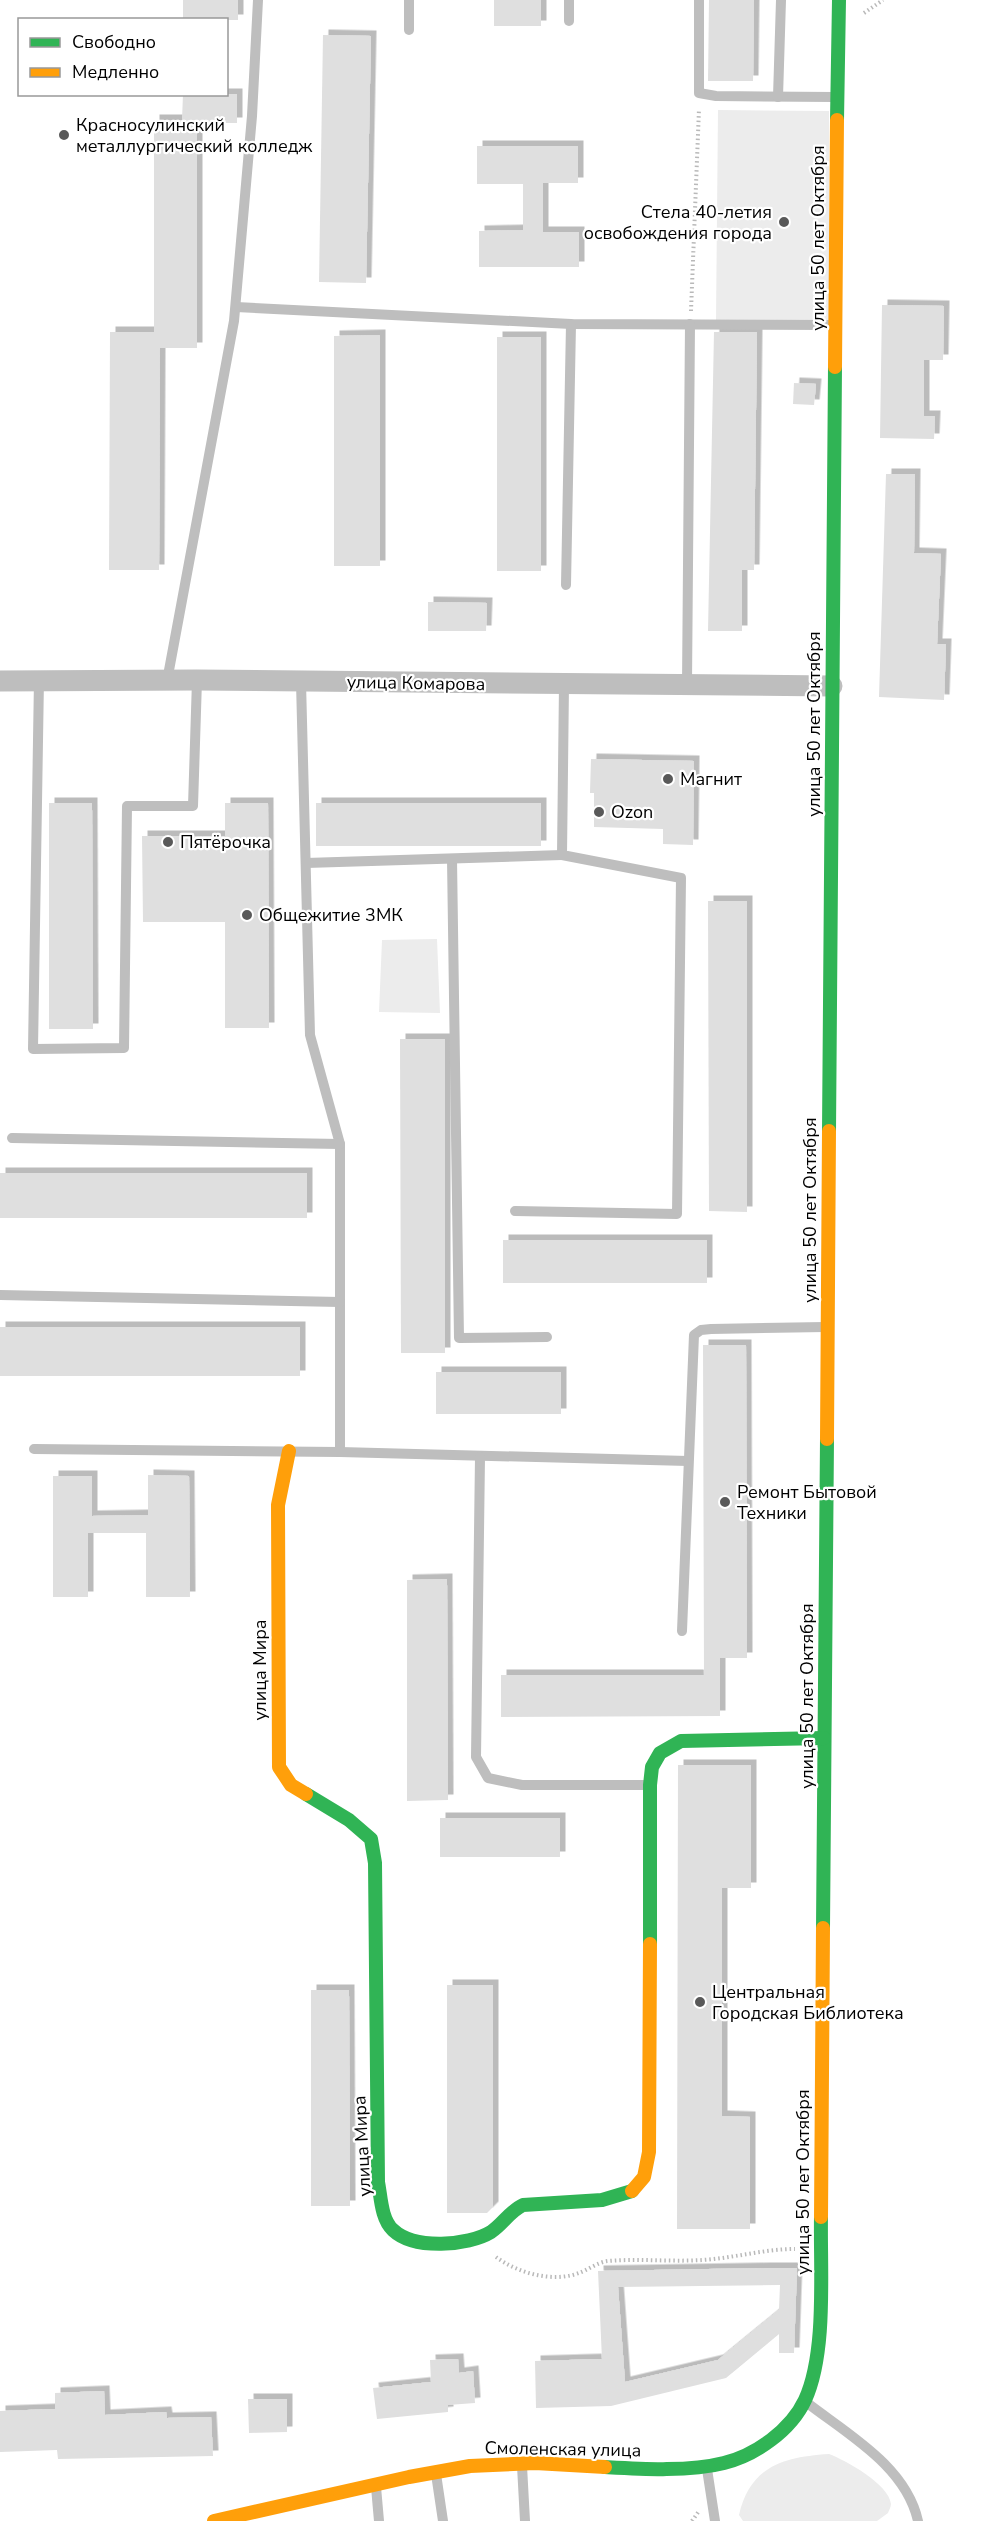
<svg xmlns="http://www.w3.org/2000/svg" width="1000" height="2521" font-family="'Nunito Sans',sans-serif">
	<style>
		.green { fill: #ececec }
		.building { fill: #dfdfdf; fill-rule: evenodd; filter: url(#shadow) }
		.lines { fill: none; stroke-linecap: round; stroke-linejoin: round }
		.path { stroke: #b9b9b9; stroke-width: 4; stroke-dasharray: 1.5 3; stroke-linecap: butt }
		.lane { stroke: #bebebe; stroke-width: 10 }
		.street { stroke: #bebebe; stroke-width: 21 }
		.fast { stroke: #30b455; stroke-width: 14 }
		.slow { stroke: #ff9f0a; stroke-width: 14 }
		.poi-dot { fill: #595959; stroke: #fff; stroke-width: 2 }
		.labels { text-anchor: middle; stroke-width: 4.5; stroke-linejoin: round; paint-order: stroke }
		.poi-label { font-size: 18px; fill: #000; stroke: #fff; text-anchor: start }
		.street-label { font-size: 18px; fill: #000; stroke: #fff }
	</style>
	<defs>
		<filter id="shadow"><feDropShadow dx="5.5" dy="-5.5" stdDeviation="0" flood-color="#0004"/></filter>
	</defs>
	<rect width="100%" height="100%" fill="#fff"/>
	<!-- green -->
	<g class="green">
		<path d="M718,110L829,111V322L716,321Z"/>
		<path d="M437,939L440,1013L379,1012L382,940Z"/>
		<path d="M829,2454C845,2460 889,2484 891,2504C891,2507 889,2510 888,2513L877,2521H743L739,2515C750,2466 784,2457 829,2454Z"/>
	</g>
	<!-- building -->
	<g class="building">
		<rect x="183" y="0" width="55" height="20"/>
		<rect x="494" y="0" width="47" height="26"/>
		<path d="M709,0H754L753,81H708Z"/>
		<path d="M323,35L371,36L366,283L319,282Z"/>
		<path d="M183,94H237V123H197V348H160L159,570H109L110,332H154V120H182Z"/>
		<path d="M477,146H578V183H543V232H579V267H479V231L523,230V184H477Z"/>
		<path d="M882,305L944,306L943,360H924V416H935L934,439L880,438Z"/>
		<path d="M714,332H757L754,570H742V631H708Z"/>
		<path d="M380,335V566H334V336Z"/>
		<rect x="497" y="337" width="44" height="234"/>
		<path d="M794,383L816,384L814,405L793,404Z"/>
		<path d="M886,474H915L914,553L941,554L937,644H946L944,700L879,697Z"/>
		<path d="M428,602L487,603L486,631H428Z"/>
		<path d="M591,759L694,761L693,845L663,844V829L594,827V793H590Z"/>
		<path d="M49,803H92L93,1029H49Z"/>
		<path d="M225,803H268L269,1028H225V922H143L142,836H225Z"/>
		<rect x="316" y="803" width="225" height="43"/>
		<path d="M708,901H747V1212L709,1211Z"/>
		<path d="M400,1039H445V1353H401Z"/>
		<rect x="0" y="1173" width="307" height="45"/>
		<rect x="503" y="1240" width="204" height="43"/>
		<rect x="0" y="1327" width="300" height="49"/>
		<path d="M703,1345H746L747,1658H720V1716L501,1717V1675H704Z"/>
		<rect x="436" y="1372" width="125" height="42"/>
		<path d="M148,1475L189,1476L190,1597H146V1533H88V1597H53V1476H92V1516L148,1515Z"/>
		<path d="M447,1579L448,1800L407,1801V1580Z"/>
		<path d="M678,1765H751V1888H722V2116L750,2117V2229H677Z"/>
		<rect x="440" y="1818" width="120" height="39"/>
		<path d="M447,1985H493V2207L487,2213H447Z"/>
		<path d="M311,1990H349L350,2206H311Z"/>
		<path d="M766,2268H797L794,2353H779V2334L726,2378L611,2406L536,2408L535,2361L602,2359L598,2271ZM780,2285L779,2310L718,2360L625,2382L618,2287Z"/>
		<path d="M458,2359L459,2373L473,2371L475,2403L448,2405V2412L377,2419L373,2388L431,2382L430,2360Z"/>
		<path d="M104,2391L105,2415L166,2412L167,2418L211,2417L213,2456L58,2459L57,2450L0,2452V2411L55,2409V2393Z"/>
		<path d="M248,2399H287V2432L249,2433Z"/>
	</g>
	<g class="lines">
		<!-- path -->
		<g class="path">
			<path d="M864,13L883,0"/>
			<path d="M691,311L699,109"/>
			<path d="M496,2257C518,2273 552,2283 579,2273C588,2270 598,2262 608,2261C643,2258 679,2263 714,2259C741,2256 768,2249 795,2249"/>
			<path d="M692,2521L699,2511"/>
		</g>
		<!-- lane -->
		<g class="lane">
			<path d="M699,0V93L716,96L834,97"/>
			<path d="M569,21V0"/>
			<path d="M409,30V0"/>
			<path d="M778,97L781,0"/>
			<path d="M236,307L571,324L832,325"/>
			<path d="M566,585L571,324"/>
			<path d="M39,679L33,1049L124,1048L127,806H193L197,680"/>
			<path d="M167,681L234,321L252,116L258,0"/>
			<path d="M301,682L310,1035L340,1144V1452"/>
			<path d="M687,685L690,324"/>
			<path d="M452,859L459,1338L547,1337"/>
			<path d="M306,863L562,855"/>
			<path d="M12,1138L340,1144"/>
			<path d="M515,1211L677,1214L681,878L562,855L564,684"/>
			<path d="M0,1295L340,1302"/>
			<path d="M34,1449L340,1452L688,1461"/>
			<path d="M480,1457L476,1757L488,1778L522,1785H649"/>
			<path d="M682,1631L694,1335L701,1330L711,1329L825,1327"/>
			<path d="M806,2402C847,2434 906,2466 918,2521"/>
			<path d="M522,2466L525,2521"/>
			<path d="M707,2469L715,2521"/>
			<path d="M436,2474L443,2521"/>
			<path d="M376,2487L379,2521"/>
		</g>
		<!-- street -->
		<path class="street" d="M0,681L197,680L832,686"/>
		<!-- fast -->
		<g class="fast">
			<path d="M837,120L839,0"/>
			<path d="M829,1131L835,367"/>
			<path d="M306,1794L349,1820L371,1839L375,1863L378,2182C381,2197 381,2219 393,2230C414,2250 468,2246 491,2232C503,2224 510,2211 523,2205L602,2200L632,2191"/>
			<path d="M823,1928L827,1439"/>
			<path d="M650,1944V1785L652,1767L660,1753L681,1741L824,1738"/>
			<path d="M605,2467C641,2469 689,2472 724,2463C756,2455 791,2430 805,2400C827,2352 820,2270 821,2217"/>
		</g>
		<!-- slow -->
		<g class="slow">
			<path d="M835,367L837,120"/>
			<path d="M827,1439L829,1131"/>
			<path d="M289,1451L278,1505L279,1767L291,1785L306,1794"/>
			<path d="M632,2191L644,2177L649,2152L650,1944"/>
			<path d="M821,2217L823,1928"/>
			<path d="M214,2521L409,2477L470,2466L535,2463L605,2467"/>
		</g>
	</g>
	<!-- markers -->
	<g class="poi-dot">
		<circle cx="64" cy="135" r="6"/>
		<circle cx="784" cy="222" r="6"/>
		<circle cx="668" cy="779" r="6"/>
		<circle cx="599" cy="812" r="6"/>
		<circle cx="168" cy="842" r="6"/>
		<circle cx="247" cy="915" r="6"/>
		<circle cx="725" cy="1502" r="6"/>
		<circle cx="700" cy="2002" r="6"/>
	</g>
	<g class="labels">
		<!-- poi labels -->
		<g class="poi-label">
			<text x="76" y="131">Красносулинский<tspan x="76" dy="21">металлургический колледж</tspan></text>
			<text x="772" y="218" text-anchor="end">Стела 40-летия<tspan x="772" dy="21">освобождения города</tspan></text>
			<text x="680" y="785">Магнит</text>
			<text x="611" y="818">Ozon</text>
			<text x="180" y="848">Пятёрочка</text>
			<text x="259" y="921">Общежитие 3МК</text>
			<text x="737" y="1498">Ремонт Бытовой<tspan x="737" dy="21">Техники</tspan></text>
			<text x="712" y="1998">Центральная<tspan x="712" dy="21">Городская Библиотека</tspan></text>
		</g>
		<!-- street labels -->
		<g class="street-label">
			<text transform="translate(818 238) rotate(-90)" y="6">улица 50 лет Октября</text>
			<text transform="translate(416 683) rotate(1)" y="6">улица Комарова</text>
			<text transform="translate(814 724) rotate(-90)" y="6">улица 50 лет Октября</text>
			<text transform="translate(810 1210) rotate(-90)" y="6">улица 50 лет Октября</text>
			<text transform="translate(260 1670) rotate(-90)" y="6">улица Мира</text>
			<text transform="translate(807 1696) rotate(-90)" y="6">улица 50 лет Октября</text>
			<text transform="translate(362 2146) rotate(-93)" y="6">улица Мира</text>
			<text transform="translate(803 2182) rotate(-90)" y="6">улица 50 лет Октября</text>
			<text transform="translate(563 2449) rotate(1)" y="6">Смоленская улица</text>
		</g>
	</g>
	<!-- legend -->
	<rect x="18" y="18" width="210" height="78" fill="#ffffff" stroke="#999999" stroke-width="1.5"/>
	<rect x="30" y="38" width="30" height="9" fill="#30b455" stroke="#999999" stroke-width="1.5"/>
	<text x="72" y="48" font-size="18" fill="#000000">Свободно</text>
	<rect x="30" y="68" width="30" height="9" fill="#ff9f0a" stroke="#999999" stroke-width="1.5"/>
	<text x="72" y="78" font-size="18" fill="#000000">Медленно</text>
</svg>
